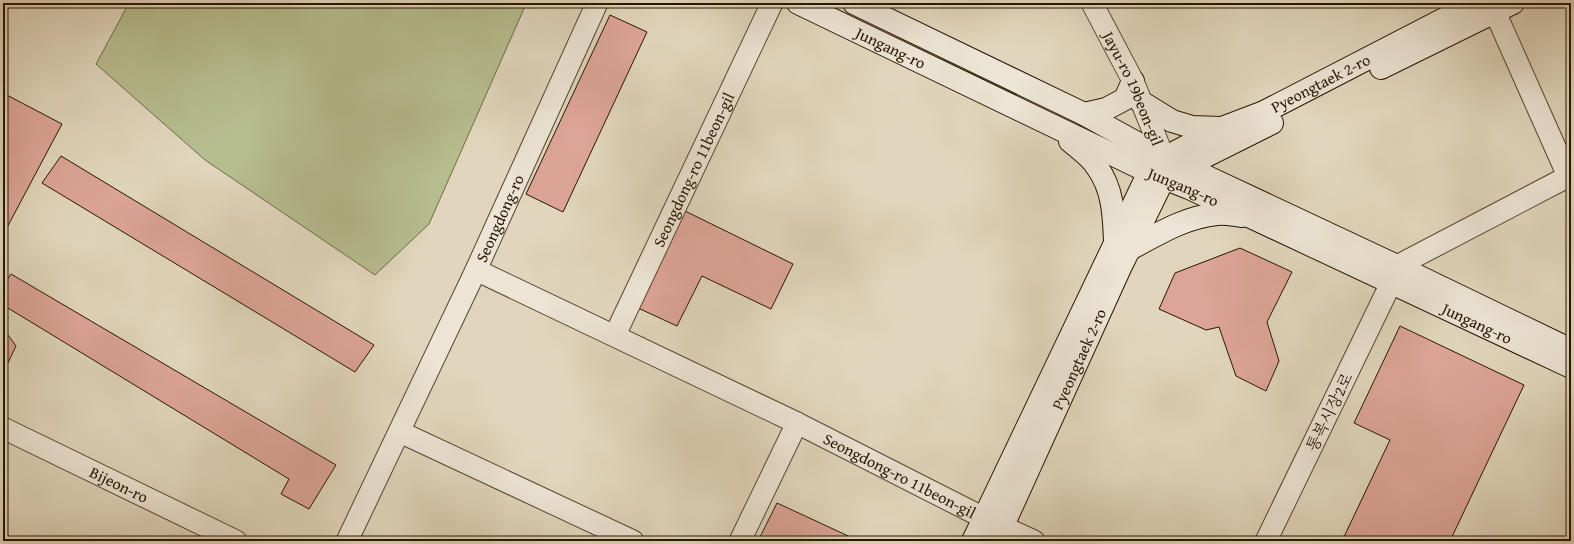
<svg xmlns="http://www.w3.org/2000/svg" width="1574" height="544" font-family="'Gentium Book Plus','Noto Serif KR',serif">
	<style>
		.garden { fill: #b6bd8f; stroke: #6e6948 }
		.building { fill: #dda599; stroke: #271501 }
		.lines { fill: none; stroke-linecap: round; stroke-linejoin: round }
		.street-casing { stroke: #564530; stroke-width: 23 }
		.secondary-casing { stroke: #271501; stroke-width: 24 }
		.street { stroke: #ece4d4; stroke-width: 21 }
		.secondary { stroke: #ece4d4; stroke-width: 22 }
		.labels { text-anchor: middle; stroke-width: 4; stroke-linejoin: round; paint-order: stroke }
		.street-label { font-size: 16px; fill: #271501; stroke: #ece4d4 }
	</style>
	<rect width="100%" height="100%" fill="#e1d6bd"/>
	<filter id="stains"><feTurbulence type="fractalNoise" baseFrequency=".005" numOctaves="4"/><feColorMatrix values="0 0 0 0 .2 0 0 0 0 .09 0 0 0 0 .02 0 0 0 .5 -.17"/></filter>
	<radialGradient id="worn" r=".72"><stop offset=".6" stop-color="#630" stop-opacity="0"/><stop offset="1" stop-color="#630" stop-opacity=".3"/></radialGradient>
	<!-- garden -->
	<path class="garden" d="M129,3H523L526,4L429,224L375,275L205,160L96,64Z"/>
	<!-- building -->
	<g class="building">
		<path d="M610,15L647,32L563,212L526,194Z"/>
		<path d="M3,93L62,124L3,235Z"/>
		<path d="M61,156L374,345L355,372L42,183Z"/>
		<path d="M685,211L793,264L771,309L702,276L677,326L638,308Z"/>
		<path d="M1240,248L1292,272L1267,322L1279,361L1266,391L1236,376L1219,327L1206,330L1159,309L1175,273Z"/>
		<path d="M11,274L336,465L309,509L281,494L289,479L3,305V286Z"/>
		<path d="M1400,326L1524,385L1450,541H1342L1390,440L1354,423Z"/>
		<path d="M3,333L8,335L16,346L3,373Z"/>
		<path d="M777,503L859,541H758Z"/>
	</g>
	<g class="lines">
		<!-- street casing -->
		<g class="street-casing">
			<g id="street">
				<path id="s1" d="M1092,3L1133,81L1164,158V169"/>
				<path d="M1491,3L1568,176"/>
				<path id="s2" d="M476,270L797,423L984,518L1034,541"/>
				<path id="s3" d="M615,335L772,3"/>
				<path id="s4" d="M3,428L236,541"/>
				<path d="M400,432L633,541"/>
				<path id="s5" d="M347,541L476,270L597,3"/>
				<path d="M740,541L797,423"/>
				<path d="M1266,541L1391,283L1397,266L1571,175"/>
			</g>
		</g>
		<!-- secondary casing -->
		<g class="secondary-casing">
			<g id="secondary">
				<path id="s6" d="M798,3L1149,172L1189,188L1571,367"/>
				<path d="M854,3L1084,114L1164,158L1203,175L1397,266L1571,350"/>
				<path d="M1381,68L1513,3"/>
				<path d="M1141,102L1172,121L1192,127L1221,128"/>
				<path d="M1084,114L1106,109L1125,99L1133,81"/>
				<path d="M1070,141C1079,149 1091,157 1097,167C1113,189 1114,215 1115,241"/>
				<path d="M1176,171L1272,123"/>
				<path d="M1130,249C1158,234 1185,217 1217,214C1225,213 1234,215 1242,216"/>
				<path id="s7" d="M973,541L1149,172L1164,158L1222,128L1264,112L1475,3"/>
				<path id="s8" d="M996,541L1120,268L1164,178"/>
			</g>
		</g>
		<!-- street -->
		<use href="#street" class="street"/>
		<!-- secondary -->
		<use href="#secondary" class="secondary"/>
	</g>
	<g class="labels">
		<!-- street labels -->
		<g class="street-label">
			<text dy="6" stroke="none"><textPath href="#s6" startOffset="103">Jungang-ro</textPath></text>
			<text dy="6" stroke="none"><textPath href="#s7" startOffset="603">Pyeongtaek 2-ro</textPath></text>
			<text dy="6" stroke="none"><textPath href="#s1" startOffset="95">Jayu-ro 19beon-gil</textPath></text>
			<text dy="6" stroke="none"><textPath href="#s3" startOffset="183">Seongdong-ro 11beon-gil</textPath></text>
			<text dy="6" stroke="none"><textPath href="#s6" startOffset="427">Jungang-ro</textPath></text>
			<text dy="6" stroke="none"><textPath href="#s5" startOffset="357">Seongdong-ro</textPath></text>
			<text dy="6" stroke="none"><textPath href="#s6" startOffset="751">Jungang-ro</textPath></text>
			<text dy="6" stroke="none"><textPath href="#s8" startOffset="200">Pyeongtaek 2-ro</textPath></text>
			<text transform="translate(1329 412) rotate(-64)" y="6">통복시장2로</text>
			<text dy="6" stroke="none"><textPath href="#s2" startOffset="471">Seongdong-ro 11beon-gil</textPath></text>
			<text dy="6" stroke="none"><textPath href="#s4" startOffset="129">Bijeon-ro</textPath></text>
		</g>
	</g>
	<!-- margin -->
	<rect width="1574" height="544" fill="none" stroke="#e1d6bd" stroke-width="16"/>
	<rect x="4" y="4" width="1566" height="536" fill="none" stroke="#271501" stroke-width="2"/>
	<rect x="8" y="8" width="1558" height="528" fill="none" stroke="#271501"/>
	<rect width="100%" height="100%" filter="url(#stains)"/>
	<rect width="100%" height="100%" fill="url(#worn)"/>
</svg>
